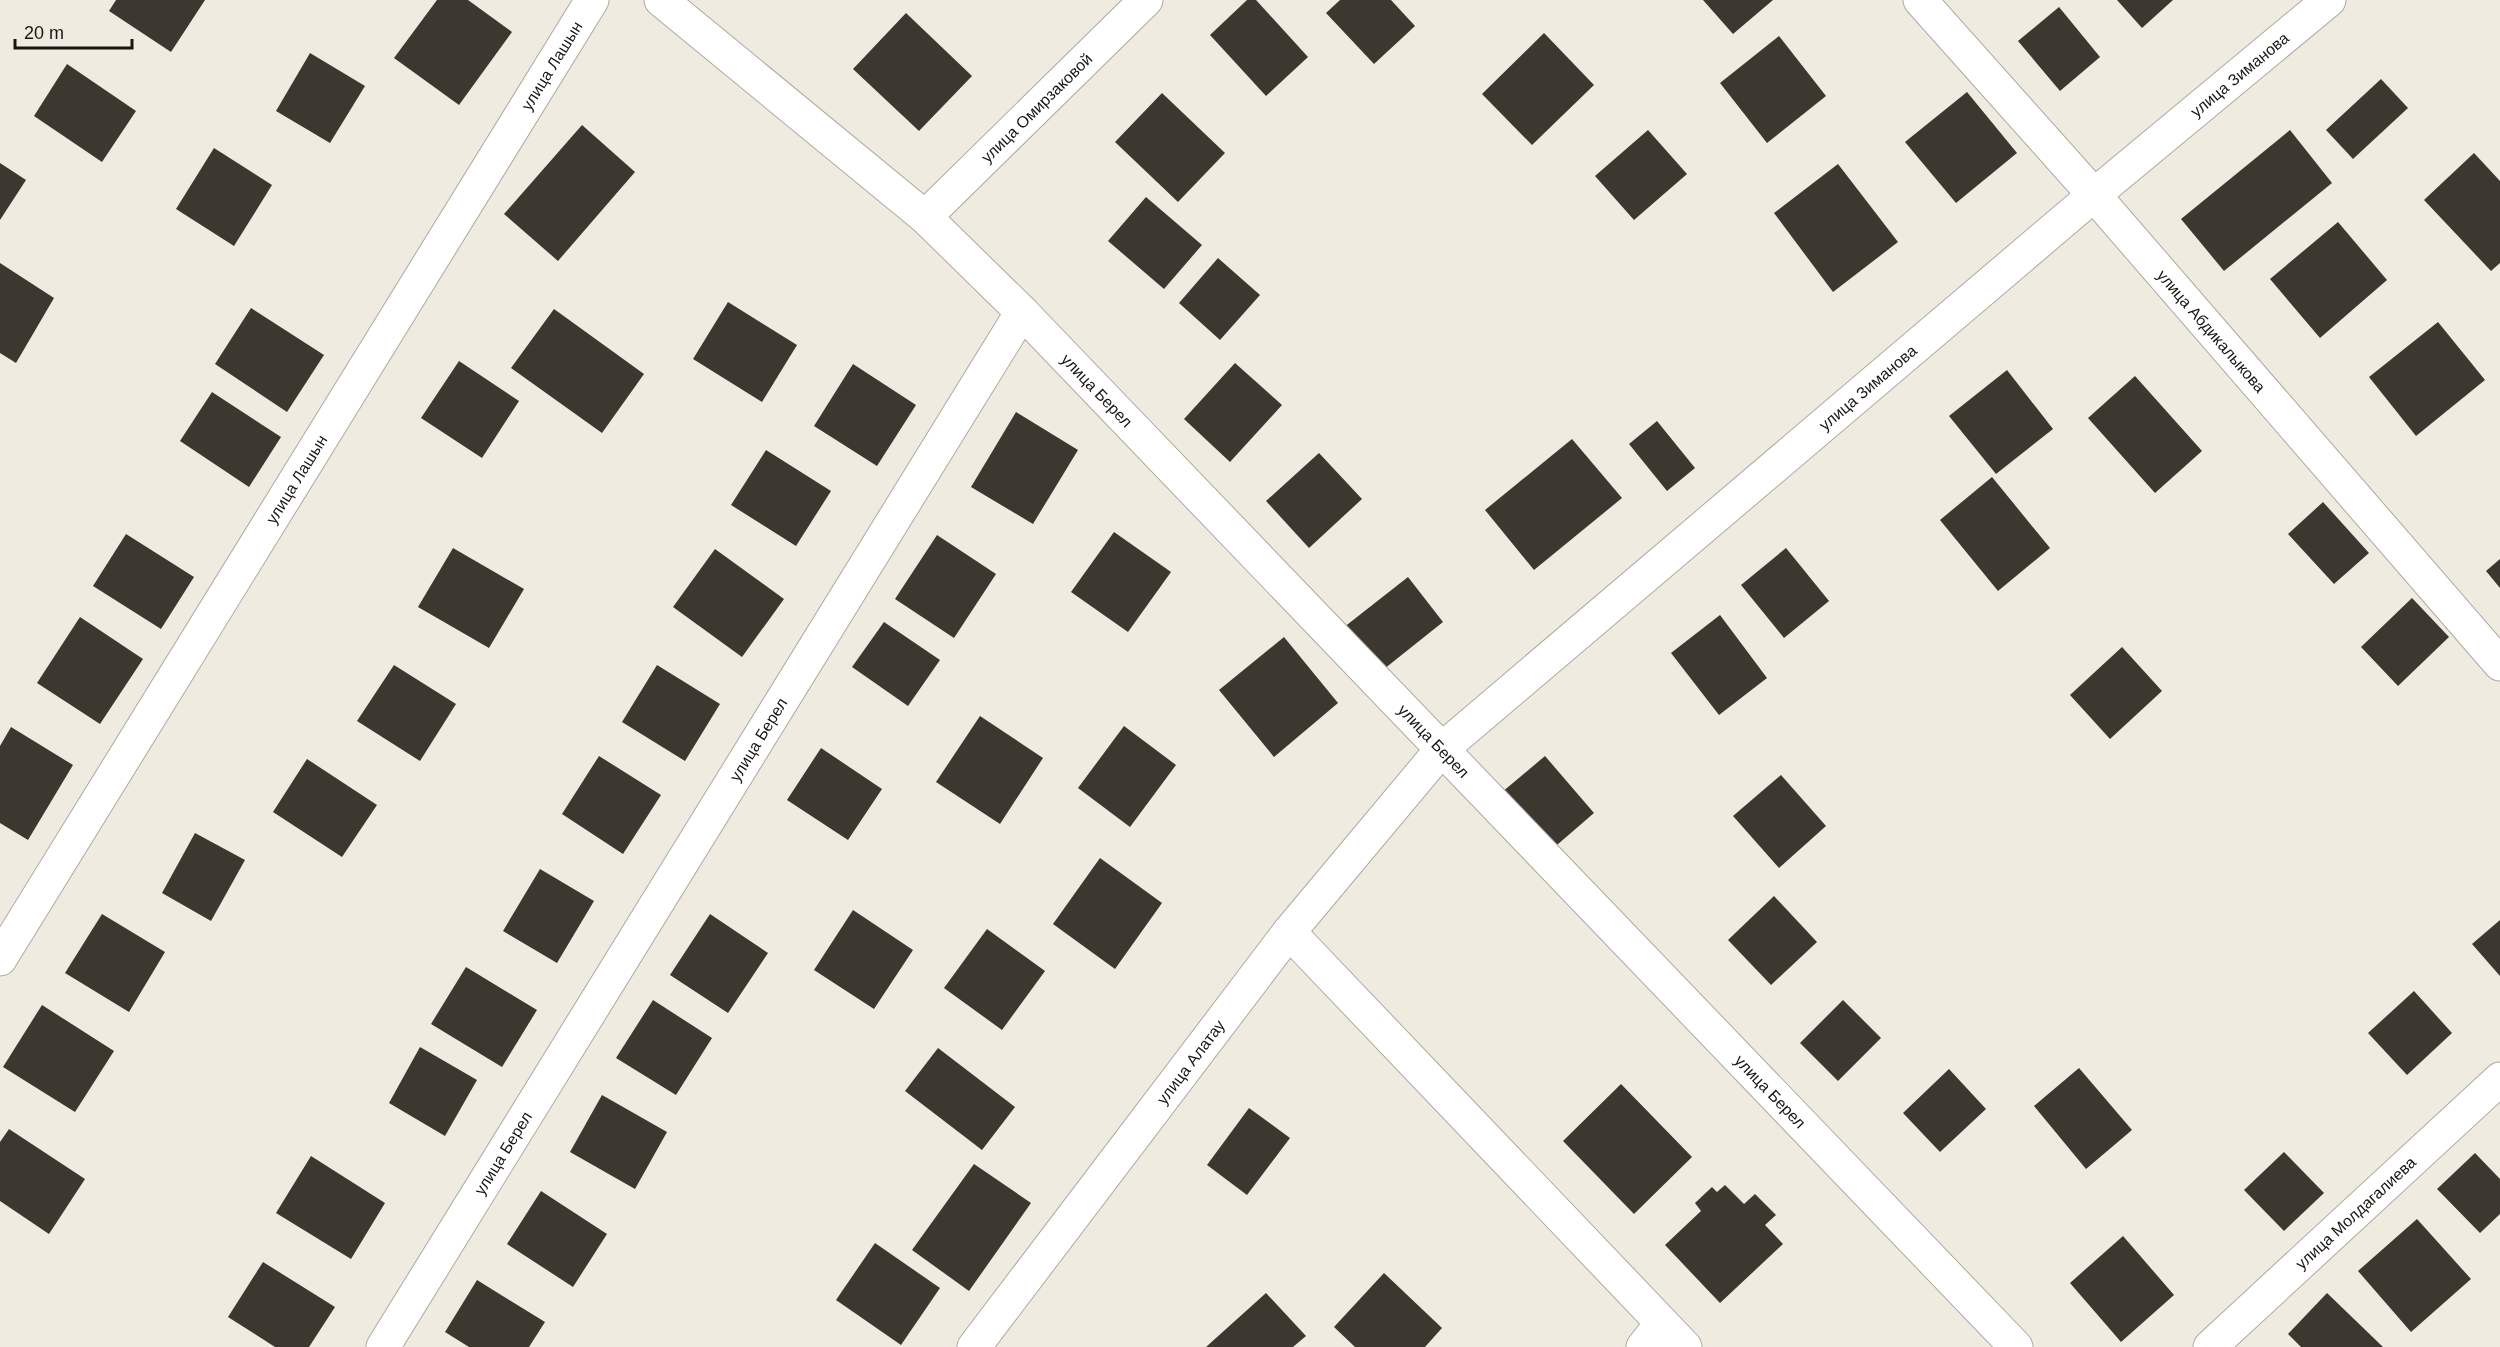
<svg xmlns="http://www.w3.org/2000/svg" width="2500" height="1347" font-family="Helvetica,sans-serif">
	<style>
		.building { fill: #3c382f }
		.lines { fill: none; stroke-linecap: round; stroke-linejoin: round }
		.minor-casing { stroke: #aea99f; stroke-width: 35 }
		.minor { stroke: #fff; stroke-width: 33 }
		.labels { text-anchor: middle; stroke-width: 6; stroke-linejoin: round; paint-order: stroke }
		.street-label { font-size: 16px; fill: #181612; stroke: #f0ebe0 }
	</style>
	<rect width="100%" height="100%" fill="#f0ebe0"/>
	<!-- building -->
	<g class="building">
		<path d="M116,0H205L171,52L109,11Z"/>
		<path d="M437,0H468L512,32L459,105L394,58Z"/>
		<path d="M1247,0H1256L1308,57L1266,96L1210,35Z"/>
		<path d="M1340,0H1391L1415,26L1374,64L1326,13Z"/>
		<path d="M1703,0H1773L1733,34Z"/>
		<path d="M2117,0H2173L2142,28Z"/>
		<path d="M2059,7L2100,57L2060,91L2018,41Z"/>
		<path d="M906,13L972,76L919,131L853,69Z"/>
		<path d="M1544,33L1594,85L1532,145L1482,94Z"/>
		<path d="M1779,36L1826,96L1767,143L1720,83Z"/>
		<path d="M310,53L365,86L330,143L276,111Z"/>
		<path d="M67,64L136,111L102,162L34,116Z"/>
		<path d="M2381,79L2408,108L2353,159L2326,130Z"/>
		<path d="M1967,92L2017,153L1956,203L1905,142Z"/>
		<path d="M1162,93L1225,153L1178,202L1115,142Z"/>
		<path d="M582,125L635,172L558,261L504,214Z"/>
		<path d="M1648,130L1687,174L1634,220L1595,176Z"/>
		<path d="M2290,130L2332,183L2224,271L2181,219Z"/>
		<path d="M214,148L272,185L234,246L176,209Z"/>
		<path d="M2474,153L2500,181V263L2491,271L2424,200Z"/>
		<path d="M0,163L26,180L0,220Z"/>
		<path d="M1838,164L1898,242L1833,292L1774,213Z"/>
		<path d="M1146,197L1202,245L1164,289L1108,241Z"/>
		<path d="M2338,222L2387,280L2320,338L2270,279Z"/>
		<path d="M1218,258L1260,295L1220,340L1179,303Z"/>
		<path d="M0,263L54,298L16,363L0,353Z"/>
		<path d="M728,302L797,345L762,402L693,359Z"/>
		<path d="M251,308L324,355L287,412L215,364Z"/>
		<path d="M554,309L644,374L602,433L511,368Z"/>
		<path d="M2438,322L2485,380L2416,436L2369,377Z"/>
		<path d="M459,361L519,401L482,458L421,418Z"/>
		<path d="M1235,363L1282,405L1230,462L1184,419Z"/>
		<path d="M853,364L916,405L877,466L814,426Z"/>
		<path d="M2007,370L2053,429L1996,474L1949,416Z"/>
		<path d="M2135,376L2202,451L2155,493L2088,418Z"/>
		<path d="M212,392L281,437L249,487L180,441Z"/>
		<path d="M1016,412L1078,450L1033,524L971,487Z"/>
		<path d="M1657,421L1695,468L1667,491L1629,444Z"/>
		<path d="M1572,439L1622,498L1534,570L1485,510Z"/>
		<path d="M766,450L831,491L796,546L731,505Z"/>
		<path d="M1319,453L1362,499L1309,548L1266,501Z"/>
		<path d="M1992,477L2050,548L1998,591L1940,520Z"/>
		<path d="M2323,502L2369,553L2334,584L2288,534Z"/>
		<path d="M1114,532L1171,572L1128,632L1071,592Z"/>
		<path d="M126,534L194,577L161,629L93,586Z"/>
		<path d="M937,535L996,574L954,638L895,599Z"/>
		<path d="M453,548L524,589L489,648L418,607Z"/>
		<path d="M1786,548L1829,601L1784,638L1741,585Z"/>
		<path d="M715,549L784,599L742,657L673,607Z"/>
		<path d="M2500,559V588L2486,571Z"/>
		<path d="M1408,577L1443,622L1379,673L1343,628Z"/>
		<path d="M2412,598L2449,637L2398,686L2361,647Z"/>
		<path d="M1720,615L1767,678L1719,715L1671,653Z"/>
		<path d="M80,617L143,659L100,724L37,683Z"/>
		<path d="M884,622L940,660L908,706L852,667Z"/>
		<path d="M1284,637L1338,703L1274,757L1219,690Z"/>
		<path d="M2122,647L2162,691L2110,739L2070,695Z"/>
		<path d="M394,665L456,704L420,761L357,721Z"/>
		<path d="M657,665L720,704L685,761L622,722Z"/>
		<path d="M980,716L1043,758L1000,824L936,782Z"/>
		<path d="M1124,726L1176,765L1130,827L1078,788Z"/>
		<path d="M11,727L73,765L28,840L0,823V746Z"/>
		<path d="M821,748L882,789L848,840L787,800Z"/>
		<path d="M599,756L661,795L623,854L562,814Z"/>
		<path d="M1545,756L1594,813L1550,851L1501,793Z"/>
		<path d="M307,759L377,805L342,857L273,812Z"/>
		<path d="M1781,775L1826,826L1779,868L1733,816Z"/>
		<path d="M195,833L245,860L211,921L162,893Z"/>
		<path d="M1100,858L1162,903L1115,969L1053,924Z"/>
		<path d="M540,869L594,901L557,963L503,931Z"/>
		<path d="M1774,896L1817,942L1771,985L1728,940Z"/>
		<path d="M853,910L913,950L874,1009L814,970Z"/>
		<path d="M102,914L165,952L129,1012L65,973Z"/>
		<path d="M710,914L768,953L728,1013L670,975Z"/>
		<path d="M2500,920V976L2472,944Z"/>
		<path d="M987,929L1045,971L1002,1030L944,988Z"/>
		<path d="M466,967L537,1010L502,1067L431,1024Z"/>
		<path d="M2414,991L2452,1033L2407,1075L2368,1033Z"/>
		<path d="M653,1000L712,1038L676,1095L616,1058Z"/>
		<path d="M1843,1000L1881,1038L1838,1081L1800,1043Z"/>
		<path d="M42,1005L114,1051L75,1112L3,1067Z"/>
		<path d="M420,1047L477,1080L445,1136L389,1103Z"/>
		<path d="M938,1048L1015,1107L982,1150L905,1091Z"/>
		<path d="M2079,1068L2132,1130L2086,1169L2034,1106Z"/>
		<path d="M1949,1069L1986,1109L1940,1152L1903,1113Z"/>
		<path d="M1621,1084L1692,1157L1634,1214L1563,1141Z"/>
		<path d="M602,1095L667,1132L635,1189L570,1152Z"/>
		<path d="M1249,1108L1290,1138L1247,1195L1207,1165Z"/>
		<path d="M9,1129L85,1179L49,1234L0,1201V1142Z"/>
		<path d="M2284,1152L2324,1193L2284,1231L2244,1190Z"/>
		<path d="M2475,1153L2500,1179V1214L2480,1233L2437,1189Z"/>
		<path d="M311,1156L385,1203L351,1259L276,1213Z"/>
		<path d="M974,1164L1031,1203L969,1291L912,1250Z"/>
		<path d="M1725,1185L1744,1204L1755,1194L1776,1215L1765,1225L1783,1244L1720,1303L1665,1245L1701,1211L1695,1203L1712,1187L1717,1192Z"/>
		<path d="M541,1191L607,1234L573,1287L507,1244Z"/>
		<path d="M2417,1219L2471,1279L2411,1332L2358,1271Z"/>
		<path d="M2123,1236L2174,1295L2121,1342L2070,1283Z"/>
		<path d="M875,1243L940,1288L901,1345L836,1300Z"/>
		<path d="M263,1262L335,1307L309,1347H275L228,1317Z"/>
		<path d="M1384,1273L1442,1328L1425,1347H1355L1334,1327Z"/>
		<path d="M477,1280L545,1322L529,1347H469L445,1332Z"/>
		<path d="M1266,1293L1306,1336L1293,1347H1206Z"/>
		<path d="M2327,1293L2383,1347H2301L2288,1334Z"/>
	</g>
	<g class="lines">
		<!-- minor casing -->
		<g class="minor-casing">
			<g id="minor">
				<path id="s1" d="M661,0L925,217L1022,312L2016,1347"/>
				<path id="s2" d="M1920,0L2094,195L2500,664"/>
				<path id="s3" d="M925,217L1146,0"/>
				<path d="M1289,932L1685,1347"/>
				<path id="s4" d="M0,959L592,0"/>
				<path id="s5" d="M383,1347L1022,312"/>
				<path id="s6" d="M974,1347L1289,932L1442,749L2094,195L2329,0"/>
				<path d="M1643,1347L1662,1323"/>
				<path id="s7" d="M2210,1347L2500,1079"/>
			</g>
		</g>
		<!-- minor -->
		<use href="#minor" class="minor"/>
	</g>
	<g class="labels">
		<!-- street labels -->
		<g class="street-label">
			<text dy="6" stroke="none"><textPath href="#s4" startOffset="1050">улица Лашын</textPath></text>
			<text dy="6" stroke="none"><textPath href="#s6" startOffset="1804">улица Зиманова</textPath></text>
			<text dy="6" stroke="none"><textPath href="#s3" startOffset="156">улица Омирзаковой</textPath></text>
			<text dy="6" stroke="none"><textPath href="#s2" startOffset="441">улица Абдикалыкова</textPath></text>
			<text dy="6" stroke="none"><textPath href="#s6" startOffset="1318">улица Зиманова</textPath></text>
			<text dy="6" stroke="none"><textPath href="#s1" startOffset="586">улица Берел</textPath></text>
			<text dy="6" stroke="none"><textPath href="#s4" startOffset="564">улица Лашын</textPath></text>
			<text dy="6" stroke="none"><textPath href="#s5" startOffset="714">улица Берел</textPath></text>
			<text dy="6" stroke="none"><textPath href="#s1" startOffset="1072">улица Берел</textPath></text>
			<text dy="6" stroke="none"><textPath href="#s6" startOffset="358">улица Алатау</textPath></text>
			<text dy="6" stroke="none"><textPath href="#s1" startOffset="1558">улица Берел</textPath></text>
			<text dy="6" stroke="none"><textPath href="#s5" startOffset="228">улица Берел</textPath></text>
			<text dy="6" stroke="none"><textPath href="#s7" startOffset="198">улица Молдагалиева</textPath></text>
		</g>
	</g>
	<!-- scale -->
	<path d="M15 39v9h117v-9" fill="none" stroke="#181612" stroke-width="3"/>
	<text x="24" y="39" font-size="18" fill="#181612" stroke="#f0ebe0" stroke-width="4.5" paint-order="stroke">20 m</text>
</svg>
